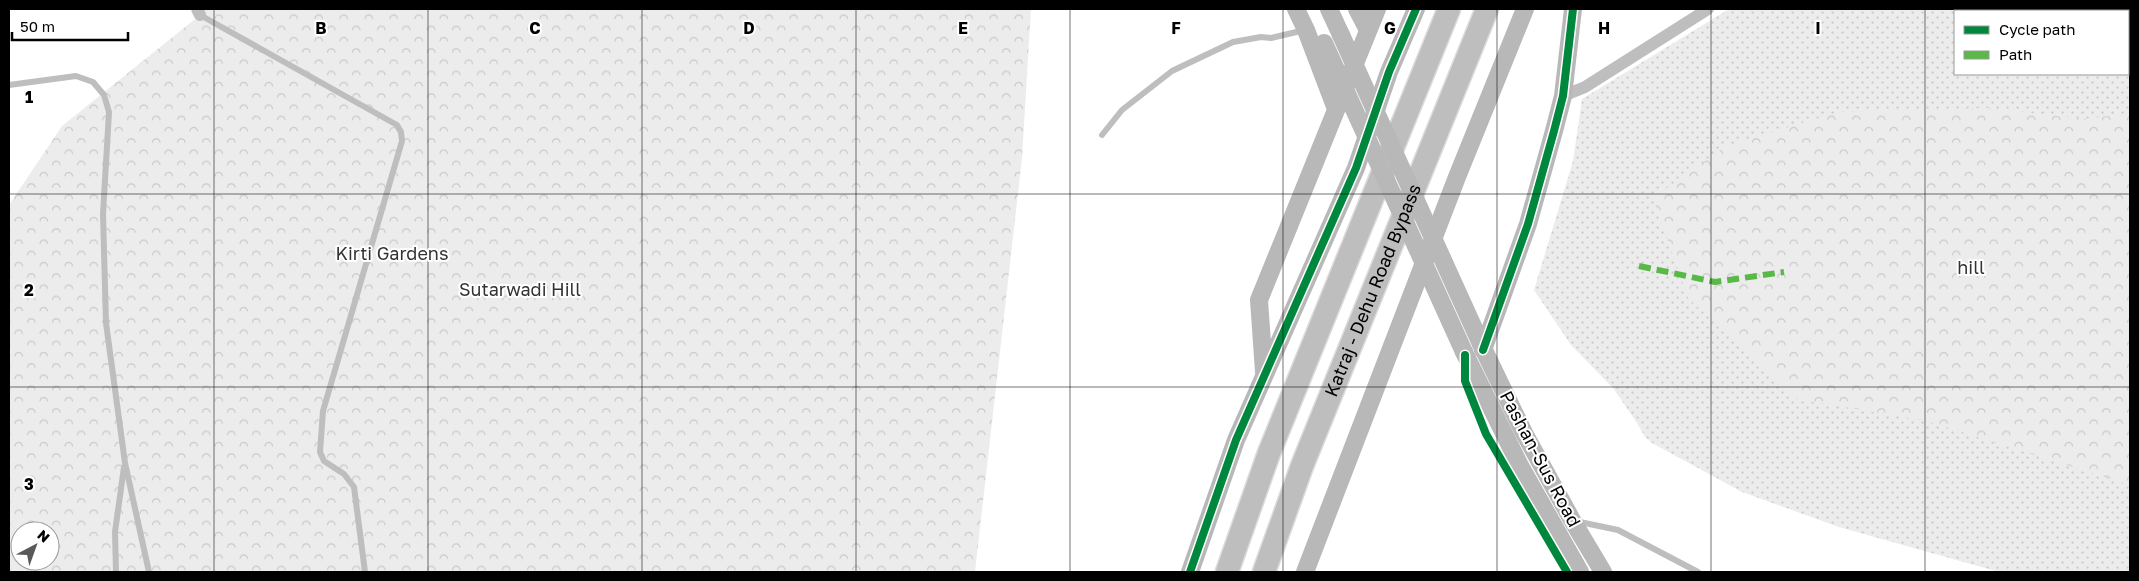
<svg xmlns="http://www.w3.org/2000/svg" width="2139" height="581" font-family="'Golos Text',sans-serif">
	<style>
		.grass { fill: url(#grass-dots); fill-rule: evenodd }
		.forest { fill: url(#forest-crowns); fill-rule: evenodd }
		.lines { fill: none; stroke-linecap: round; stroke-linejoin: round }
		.highway-casing { stroke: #dbdbdb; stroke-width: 25 }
		.lane { stroke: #bebebe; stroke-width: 6 }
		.street { stroke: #bebebe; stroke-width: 12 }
		.secondary { stroke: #b8b8b8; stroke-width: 18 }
		.highway { stroke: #bebebe; stroke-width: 22 }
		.secondary-bridge { stroke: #b8b8b8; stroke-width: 18 }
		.quiet { stroke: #58b947; stroke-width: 6; stroke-dasharray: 12 6; stroke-linecap: butt }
		.cycleway-casing { stroke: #fff; stroke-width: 11 }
		.cycleway { stroke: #00873e; stroke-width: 8 }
		.grid { fill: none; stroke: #000; stroke-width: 1; stroke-opacity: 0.55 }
		.labels { text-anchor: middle; stroke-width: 4; stroke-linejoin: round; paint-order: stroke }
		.park-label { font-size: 18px; fill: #333; stroke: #fff }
		.street-label { font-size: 18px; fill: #000; stroke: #fff }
		.grid-label { font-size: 16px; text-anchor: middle; font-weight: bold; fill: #000; stroke: #fff; stroke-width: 4; stroke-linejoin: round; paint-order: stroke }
	</style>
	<defs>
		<pattern id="grass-dots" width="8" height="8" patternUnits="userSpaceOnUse" patternTransform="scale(1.25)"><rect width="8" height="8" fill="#ececec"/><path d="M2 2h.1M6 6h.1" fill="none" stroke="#c9c9c9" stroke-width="1.8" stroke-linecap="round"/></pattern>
		<pattern id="forest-crowns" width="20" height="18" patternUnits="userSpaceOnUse" patternTransform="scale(1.25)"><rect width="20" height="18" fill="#ececec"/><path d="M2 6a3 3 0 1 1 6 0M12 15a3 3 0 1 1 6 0" fill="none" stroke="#c9c9c9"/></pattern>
	</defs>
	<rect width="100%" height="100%" fill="#fff"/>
	<!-- grass -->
	<path class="grass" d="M1729,9H2130V572H1999L1839,527L1742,492L1652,443L1645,437L1637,423L1613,388L1571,345L1534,290L1573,161L1582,99ZM1955,11H2128V74H1955Z"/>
	<!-- forest -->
	<g class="forest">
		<path d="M201,9H1031L1022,158L975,572H9V205L62,126L200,15ZM20,531H50V561H20Z"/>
		<path d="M1987,108L2084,119L2130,113V485L1927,421L1798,399L1688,298L1653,198L1726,146L1839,112Z"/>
	</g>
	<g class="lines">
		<!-- highway casing -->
		<g class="highway-casing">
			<g id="highway">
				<path d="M1227,572L1269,453L1449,9"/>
				<path id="s1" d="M1264,572L1302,466L1487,9"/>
			</g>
		</g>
		<!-- lane -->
		<g class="lane">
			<path d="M200,15L397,125L401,132L402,141L323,411L320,452L324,461L344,474L354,487L365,572"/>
			<path d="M9,85L76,76L93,82L104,95L109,112L103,214L106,323L125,463L149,572"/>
			<path d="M1102,135L1122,110L1172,71L1233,42L1261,37L1271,38L1305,30"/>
			<path d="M1575,521L1618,530L1698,572"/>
			<path d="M116,572L115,532L124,467"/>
		</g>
		<!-- street -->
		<g class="street">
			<path d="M197,9L200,15"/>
			<path d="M1563,96L1585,87L1708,9"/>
		</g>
		<!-- secondary -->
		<g class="secondary">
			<path d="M1296,9L1306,30L1336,109"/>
			<path d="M1329,9L1341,35"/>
			<path d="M1357,9L1368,30"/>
			<path d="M1481,344L1524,433L1572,520L1603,572"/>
			<path d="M1483,350L1528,224L1554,131L1563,96L1573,9"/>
			<path d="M1464,352L1519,464L1580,572"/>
			<path d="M1264,372L1259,300L1377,9"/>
			<path d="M1190,572L1236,440L1356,168L1389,72L1416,9"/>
			<path d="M1305,572L1457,177L1525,9"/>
		</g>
		<!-- highway -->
		<use href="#highway" class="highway"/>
		<!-- secondary-bridge -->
		<g class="secondary-bridge">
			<path d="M1341,35L1481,344"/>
			<path d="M1324,43L1464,352"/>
		</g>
		<!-- quiet -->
		<path class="quiet" d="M1639,266L1715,282L1784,272"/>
		<!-- cycleway casing -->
		<g class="cycleway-casing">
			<g id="cycleway">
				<path d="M1483,350L1528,224L1554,131L1563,96L1573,9"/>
				<path d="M1465,355V381L1486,434L1567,572"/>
				<path d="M1190,572L1236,440L1356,168L1389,72L1416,9"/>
			</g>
		</g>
		<!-- cycleway -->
		<use href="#cycleway" class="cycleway"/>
	</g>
	<!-- grid -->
	<path class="grid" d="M214,9V572M428,9V572M642,9V572M856,9V572M1070,9V572M1283,9V572M1497,9V572M1711,9V572M1925,9V572M9,194H2130M9,387H2130"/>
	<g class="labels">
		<!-- park labels -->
		<g class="park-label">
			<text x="392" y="260">Kirti Gardens</text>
			<text x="1971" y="274">hill</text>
			<text x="520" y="296">Sutarwadi Hill</text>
		</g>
		<!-- street labels -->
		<g class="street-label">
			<text dy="6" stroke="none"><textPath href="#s1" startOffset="302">Katraj - Dehu Road Bypass</textPath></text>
			<text transform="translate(1540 459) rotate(62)" y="6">Pashan-Sus Road</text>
		</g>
	</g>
	<g class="grid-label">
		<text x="321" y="34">B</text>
		<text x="535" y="34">C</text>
		<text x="749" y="34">D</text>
		<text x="963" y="34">E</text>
		<text x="1176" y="34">F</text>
		<text x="1390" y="34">G</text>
		<text x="1604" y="34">H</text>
		<text x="1818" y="34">I</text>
		<text x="29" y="103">1</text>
		<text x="29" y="296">2</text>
		<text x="29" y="490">3</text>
	</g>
	<!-- border -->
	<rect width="2139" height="581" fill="none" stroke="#000000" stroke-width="20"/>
	<!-- legend -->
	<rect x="1954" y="10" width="175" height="65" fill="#ffffff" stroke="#999999"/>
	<rect x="1964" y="26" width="25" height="8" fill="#00873e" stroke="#999999"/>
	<text x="1999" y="35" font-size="15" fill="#000000">Cycle path</text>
	<rect x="1964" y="51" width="25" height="8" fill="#58b947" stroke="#999999"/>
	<text x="1999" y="60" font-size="15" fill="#000000">Path</text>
	<!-- north arrow -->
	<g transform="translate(35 546) rotate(41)"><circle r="24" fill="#ffffff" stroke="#999999"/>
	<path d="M0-4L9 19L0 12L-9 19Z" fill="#595959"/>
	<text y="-8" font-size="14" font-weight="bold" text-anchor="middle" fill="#000000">N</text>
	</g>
	<!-- scale -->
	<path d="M12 32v8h116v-8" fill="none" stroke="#000000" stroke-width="2.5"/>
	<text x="20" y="32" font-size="15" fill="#000000" stroke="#ffffff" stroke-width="4" paint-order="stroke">50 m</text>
</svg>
